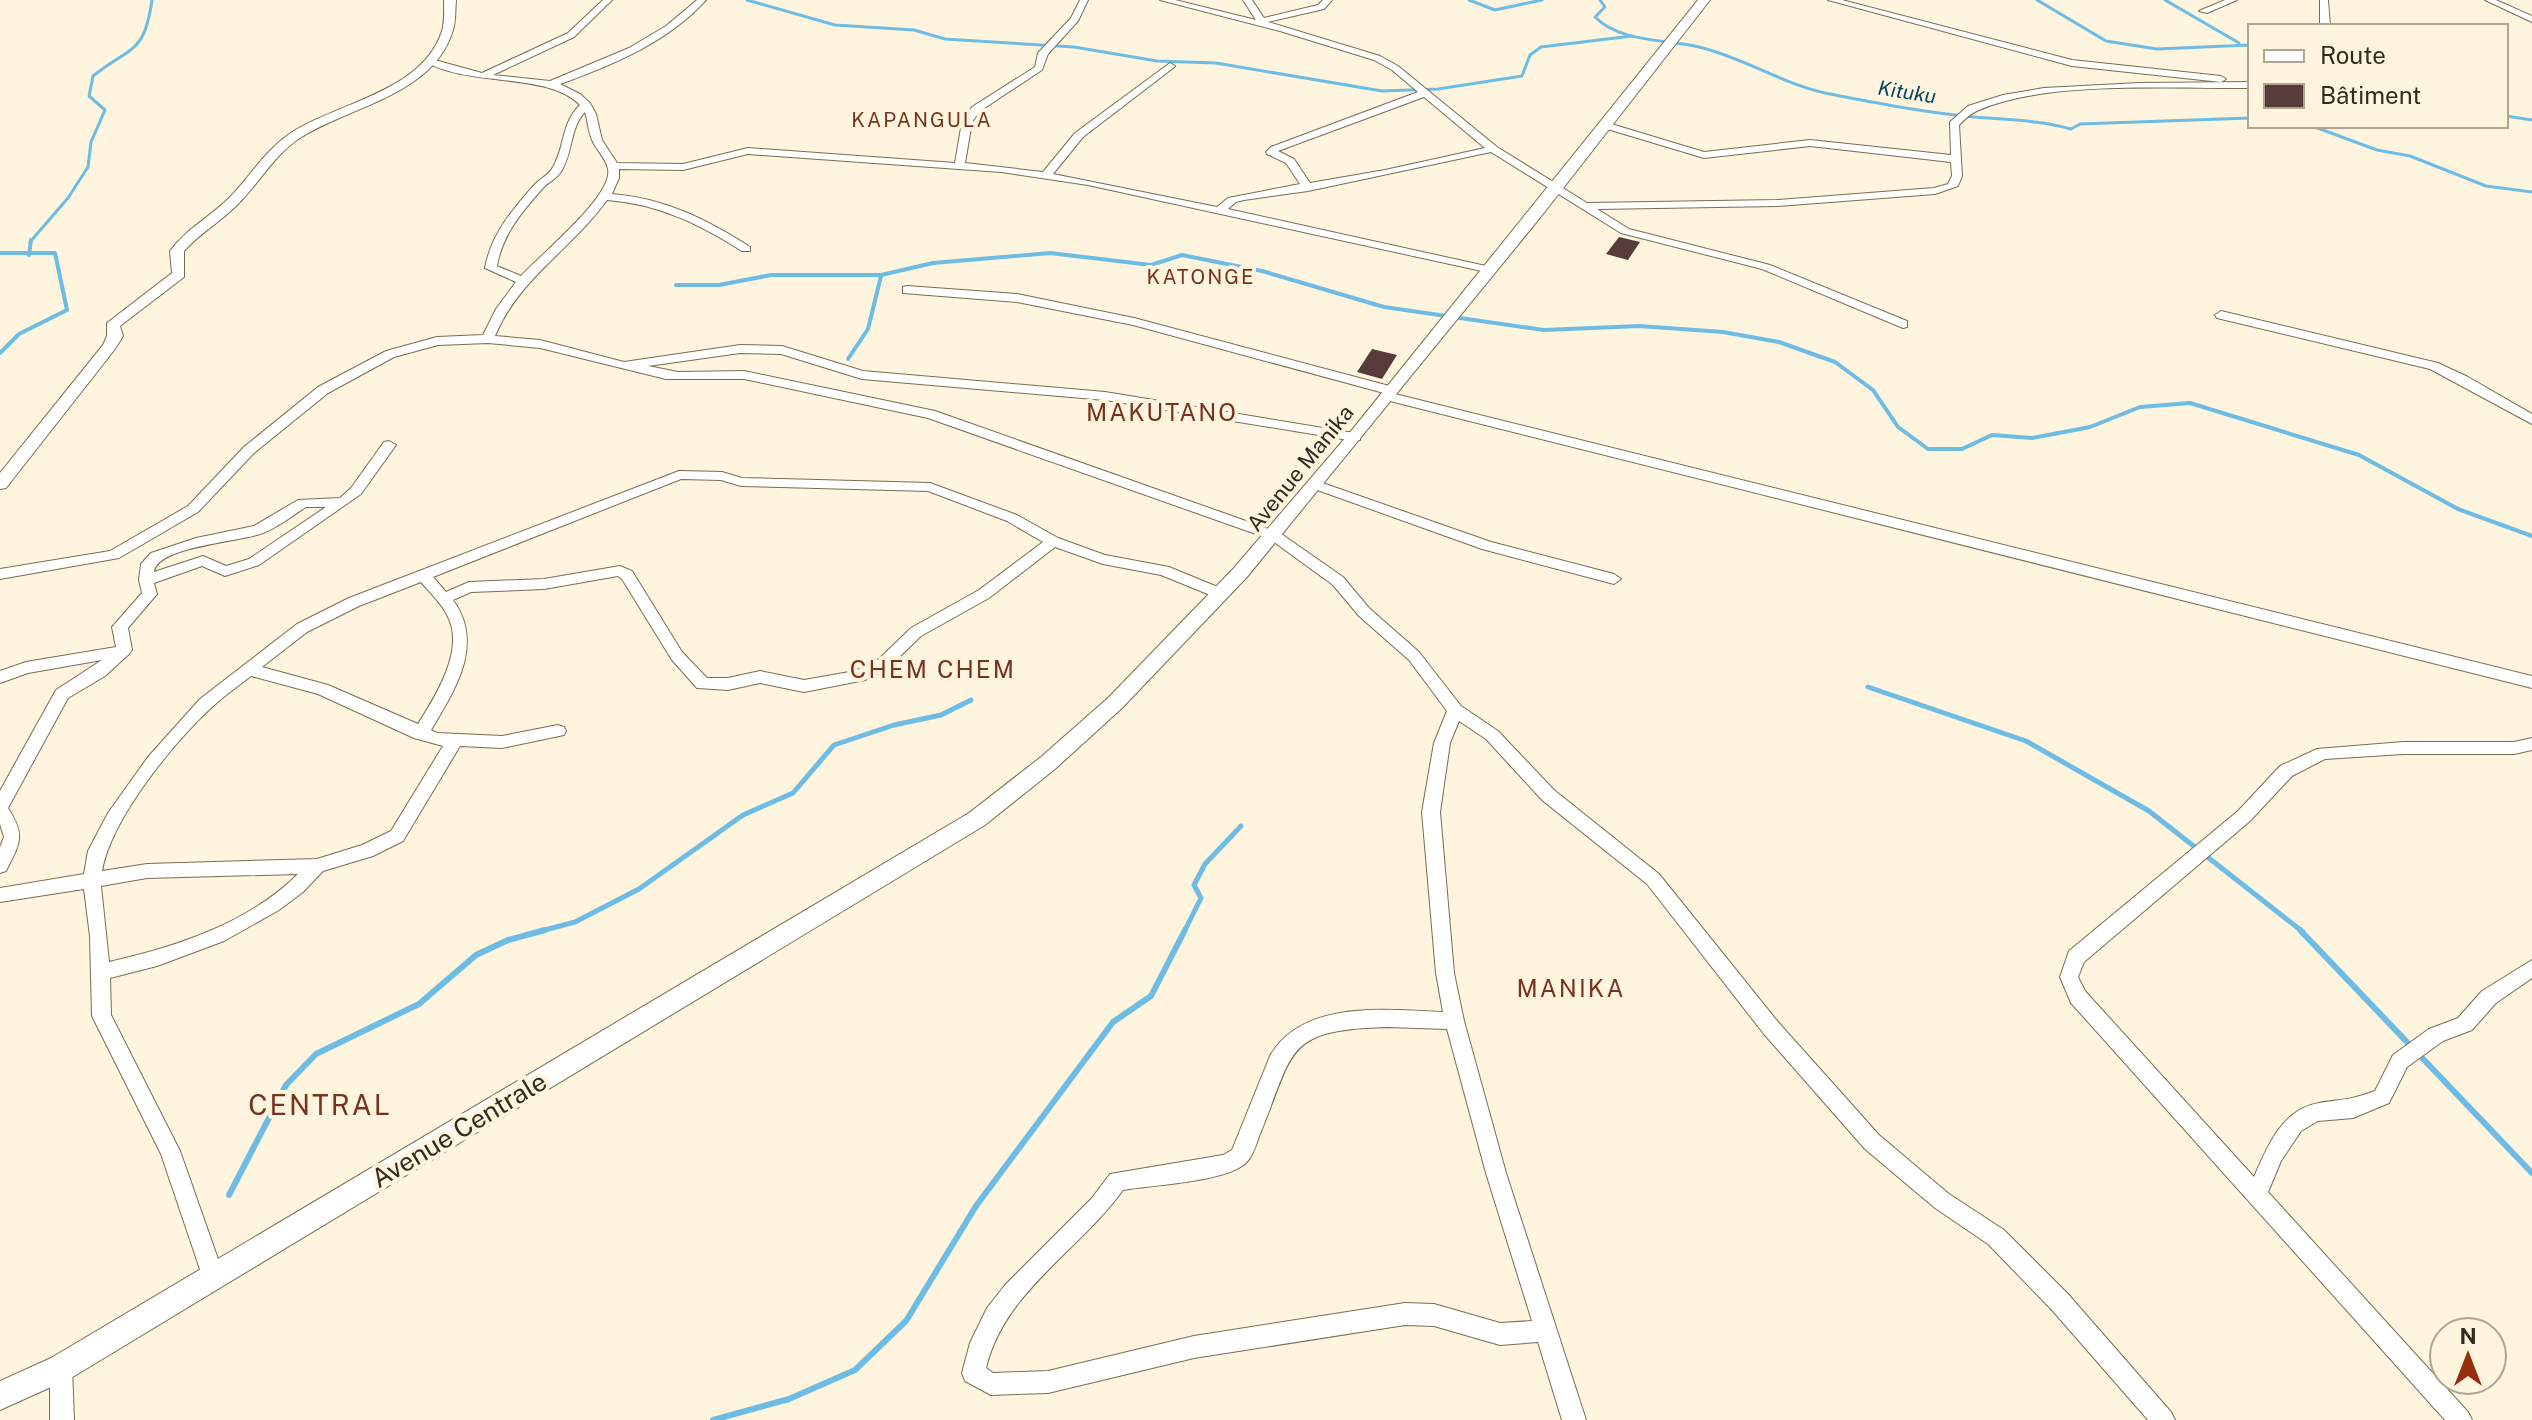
<svg xmlns="http://www.w3.org/2000/svg" width="2532" height="1420" font-family="'Public Sans',sans-serif">
	<style>
		.lines { fill: none; stroke-linecap: round; stroke-linejoin: round }
		.stream-far3 { stroke: #6dbce5; stroke-width: 3 }
		.stream-far2 { stroke: #6dbce5; stroke-width: 4 }
		.stream-far1 { stroke: #6dbce5; stroke-width: 5 }
		.stream { stroke: #6dbce5; stroke-width: 6 }
		.building { fill: #573a3a }
		.minor-casing { stroke: #786d53; stroke-width: 2 }
		.tertiary-casing { stroke: #786d53; stroke-width: 2 }
		.minor { fill: #fff; fill-rule: evenodd }
		.tertiary { fill: #fff; fill-rule: evenodd }
		.labels { text-anchor: middle; stroke-width: 8; stroke-linejoin: round; paint-order: stroke }
		.far-water-label { font-size: 20px; font-style: italic; fill: #004561; stroke: #fff4dd }
		.far-neighbourhood-label { font-size: 20px; letter-spacing: 2px; fill: #773320; stroke: #fff4dd }
		.street-label { font-size: 22px; fill: #312c21; stroke: #fff4dd }
		.neighbourhood-label { font-size: 24px; letter-spacing: 2px; fill: #773320; stroke: #fff4dd }
		.near-street-label { font-size: 26px; fill: #312c21; stroke: #fff4dd }
		.near-neighbourhood-label { font-size: 28px; letter-spacing: 2px; fill: #773320; stroke: #fff4dd }
	</style>
	<rect width="100%" height="100%" fill="#fff4dd"/>
	<g class="lines">
		<!-- stream-far3 -->
		<g class="stream-far3">
			<path d="M747,0L835,25L914,30L945,39L1074,47L1157,61L1216,63L1382,91L1438,89L1522,76L1530,55L1541,47L1632,36"/>
			<path d="M1469,0L1495,10L1542,0"/>
			<path d="M1600,0L1605,7L1595,17C1621,43 1666,39 1699,47C1745,58 1784,85 1830,94C1877,103 1927,113 1975,117C2008,120 2039,120 2071,129L2080,124L2250,118"/>
			<path d="M2037,0L2106,41L2157,49L2250,45"/>
			<path d="M2165,0L2239,43"/>
			<path d="M2506,116L2532,120"/>
			<path d="M2312,126L2377,150L2410,156L2486,186L2532,192"/>
			<path d="M30,242L68,198L88,167L91,142L105,110L89,96L93,76C132,45 144,55 152,0"/>
		</g>
		<!-- stream-far2 -->
		<g class="stream-far2">
			<path d="M0,253H55L67,310L19,334L0,353"/>
			<path d="M29,255L31,240"/>
			<path d="M676,285H719L771,275H881L933,263L1050,253L1151,265L1182,255L1262,271L1384,307L1544,330L1639,326L1723,332L1779,342L1835,362L1873,390L1898,427L1928,449H1962L1992,435L2032,438L2090,427L2140,407L2190,403L2359,455L2458,509L2532,536"/>
			<path d="M848,359L868,329L881,276"/>
		</g>
		<!-- stream-far1 -->
		<g class="stream-far1">
			<path d="M1868,687L2026,741L2149,811L2303,932"/>
			<path d="M537,932L575,922L639,889L743,815L793,793L834,745L894,725L941,715L971,700"/>
			<path d="M1184,932L1201,898L1194,885L1205,864L1241,826"/>
		</g>
		<!-- stream -->
		<g class="stream">
			<path d="M2300,930L2532,1173"/>
			<path d="M229,1195L286,1085L316,1054L419,1004L476,955L508,940L545,930"/>
			<path d="M713,1420L789,1399L855,1370L906,1321L976,1206L1113,1022L1151,996L1185,930"/>
		</g>
	</g>
	<!-- building -->
	<g class="building">
		<path d="M1619,237L1640,242L1628,260L1606,254Z"/>
		<path d="M1372,349L1397,355L1382,379L1357,372Z"/>
	</g>
	<g class="lines">
		<!-- minor casing -->
		<g class="minor-casing">
			<g id="minor">
				<path d="M603,0H612L574,37L493,75L550,81L629,48L666,26L697,0H706C668,42 613,65 560,84L580,94L590,103L596,114L602,140L617,163L683,164L748,148L955,163L962,122L972,107L1035,67L1038,53L1071,18L1080,0H1088L1078,21L1048,54L1042,70L980,111L972,122L965,163L1043,172L1075,133L1170,63L1175,66L1173,68L1083,137L1053,174L1217,207L1228,198L1300,184L1286,163L1267,154L1266,152L1271,147L1418,92L1392,70L1374,60L1280,31L1160,0H1175L1256,20L1243,0H1252L1264,18L1318,5L1323,0H1332L1324,9L1268,22L1380,56L1398,66L1497,147L1587,203L1777,200L1934,188L1948,184L1952,176L1951,162L1810,146L1704,158L1604,128L1603,126L1608,123L1704,152L1810,140L1951,155L1950,122L1968,106L2003,95L2044,88L2139,83L2250,82V88C2174,89 2047,80 1979,110C1971,113 1965,119 1959,125L1962,176L1958,186L1935,194L1777,206L1597,209L1629,229L1770,265L1907,321V327L1903,328L1762,269L1621,233L1491,152L1308,191L1244,200L1236,202L1228,209L1495,268L1497,270L1491,273L1088,185L1001,172L748,154L683,170L619,169V178L612,194C664,198 706,219 750,247V251H742C699,224 659,204 607,200C572,249 519,278 495,336L540,340L624,362L740,345L782,346L863,371L1105,392L1360,434V440L1355,441L1105,400L862,379L781,354L740,353L648,366L678,372L744,371L935,411L1280,533L1343,577L1369,608L1419,652L1461,706L1498,731L1554,790L1659,874L1778,1022L1879,1135L1949,1194L2004,1230L2068,1294L2171,1412L2175,1420H2148L2052,1310L1988,1244L1935,1208L1865,1149L1764,1034L1647,884L1542,800L1486,739L1459,721L1450,743L1440,812L1454,973L1464,1021L1506,1173L1586,1420H1562L1538,1342L1500,1345L1434,1326L1405,1325L1194,1358L1048,1393L991,1395L965,1381L962,1373L970,1343L987,1308L1005,1285L1092,1198L1110,1174L1223,1155L1232,1150L1270,1056C1303,999 1386,1010 1443,1012L1436,973L1422,812L1434,743L1447,711L1409,660L1359,616L1333,585L1270,539L928,418L744,379H666L540,348L488,343L438,345L394,357L328,393L254,453L198,512L119,558L0,579V569L110,551L188,506L244,447L318,387L386,351L437,337L483,335L496,309L516,282L485,268C491,234 513,209 535,184C541,178 549,175 553,167C565,147 561,123 580,105C548,72 469,87 426,62L431,59L482,73L568,33ZM1424,97L1485,148L1385,170L1310,183L1294,159L1278,151ZM585,112C588,122 588,132 593,142C597,151 606,158 608,169C614,195 541,254 521,276L497,266C502,235 523,210 544,187C551,180 558,178 562,170C573,151 570,128 585,112ZM1388,1027L1447,1029L1486,1173L1532,1321L1500,1323L1434,1304L1405,1303L1194,1336L1048,1371L993,1373L986,1368C1004,1292 1079,1251 1123,1190C1153,1185 1219,1182 1242,1166C1252,1160 1256,1145 1260,1134C1295,1049 1284,1030 1388,1027Z"/>
				<path d="M1828,0H1842L2072,60L2221,76L2226,79L2221,82L2072,66Z"/>
				<path d="M2225,0H2237L2207,13L2199,11Z"/>
				<path d="M2320,0H2328L2330,26H2320Z"/>
				<path d="M2485,0H2496L2532,16V22Z"/>
				<path d="M907,286L1017,294L1134,318L1397,388L1398,391L1395,394L2532,676V688L1382,399L1381,396L1384,393L1133,325L1017,302L903,293V287Z"/>
				<path d="M2221,311L2438,363L2468,377L2532,414V424L2430,369L2217,318L2215,315Z"/>
				<path d="M389,441L396,445L361,494L259,565L225,576L202,566L154,583L157,594L128,628L132,650L129,654L105,676L68,698L8,808C26,836 20,843 6,871L0,873V847L4,837L0,824V791L56,690L102,660L28,673L0,683V671L26,662L116,647L112,627L142,593L139,580L141,564L151,553L196,538L254,526L298,500L340,498L351,488L384,442ZM306,507H326L249,559L226,566L203,556L154,572C157,546 241,542 263,533C278,527 292,516 306,507Z"/>
				<path d="M679,471L722,472L742,478L930,483L1017,515L1058,538L1105,555L1169,567L1225,590L1227,594L1220,599L1161,575L1103,564L1055,547L989,598L921,636L889,667L865,680L804,692L760,683L728,690L697,688L672,660L622,579L618,576L544,589L471,592L453,600C485,644 455,690 431,730L437,733L502,736L558,725L564,727L566,731L564,735L502,748L460,746L403,841L373,856L323,871L303,892L279,910L224,941L157,966L110,978L111,1015L180,1151L224,1276L221,1284L213,1287L205,1284L161,1154L92,1016L90,936L84,889L0,902V888L84,874L88,851L108,813L148,757L200,699L297,624L349,598ZM681,479L721,480L741,486L928,491L1007,521L1043,542L979,590L911,628L879,659L855,671L804,680L760,671L728,678H707L682,652L632,571L620,566L544,579L469,582L446,592L433,577ZM421,582C430,593 442,603 448,617C465,650 435,697 418,724L328,685L262,667L307,632L359,606ZM251,676L318,694L414,738L443,746L391,831L362,845L317,859L147,864L102,871C111,819 173,743 212,707C224,696 238,686 251,676ZM298,874C249,923 176,947 109,962L101,886L147,878Z"/>
				<path d="M1314,480L1491,542L1614,574L1621,579L1614,584L1482,549L1309,487L1307,484L1309,481Z"/>
				<path d="M2532,738V750L2514,754H2403L2325,759L2292,776L2250,821L2084,962L2078,977L2085,991L2254,1177C2267,1147 2282,1109 2319,1103C2343,1099 2351,1100 2375,1091L2393,1055L2429,1029L2458,1018L2482,991L2532,960V978L2496,1003L2472,1030L2443,1041L2407,1067L2389,1103L2353,1118L2318,1121L2301,1131L2281,1161L2268,1192L2468,1412L2472,1420H2445L2071,1003L2060,977L2069,951L2238,811L2280,766L2317,749L2403,742H2514Z"/>
				<path d="M61,1357L69,1360L72,1368L74,1420H50V1368L53,1360Z"/>
			</g>
		</g>
		<!-- tertiary casing -->
		<g class="tertiary-casing">
			<g id="tertiary">
				<path d="M444,0H456C455,10 456,21 453,30C433,97 347,106 297,140C273,157 259,183 239,203C223,220 203,231 188,247L184,251V277L120,326L123,336L115,349L6,488L0,489V473L103,345L107,336V323L172,273L170,251C186,229 210,217 229,198C249,178 264,152 288,135C336,102 422,93 442,31C445,21 444,10 444,0Z"/>
				<path d="M1698,0H1710L1543,214L1247,577L1122,708L1055,769L985,825L71,1378L0,1410V1381L51,1358L969,813L1041,757L1108,698L1234,568L1352,430Z"/>
			</g>
		</g>
		<!-- minor -->
		<use href="#minor" class="minor"/>
		<!-- tertiary -->
		<use href="#tertiary" class="tertiary"/>
	</g>
	<g class="labels">
		<!-- far-water labels -->
		<g class="far-water-label">
			<text transform="translate(1907 92) rotate(9)" y="7">Kituku</text>
		</g>
		<!-- far-neighbourhood labels -->
		<g class="far-neighbourhood-label">
			<text x="922" y="127">KAPANGULA</text>
			<text x="1201" y="284">KATONGE</text>
		</g>
		<!-- street labels -->
		<g class="street-label">
			<text transform="translate(1300 468) rotate(-51)" y="8">Avenue Manika</text>
		</g>
		<!-- neighbourhood labels -->
		<g class="neighbourhood-label">
			<text x="1162" y="421">MAKUTANO</text>
			<text x="933" y="678">CHEM CHEM</text>
			<text x="1571" y="997">MANIKA</text>
		</g>
		<!-- near-street labels -->
		<g class="near-street-label">
			<text transform="translate(459 1130) rotate(-31)" y="9">Avenue Centrale</text>
		</g>
		<!-- near-neighbourhood labels -->
		<g class="near-neighbourhood-label">
			<text x="320" y="1115">CENTRAL</text>
		</g>
	</g>
	<!-- legend -->
	<rect x="2248" y="24" width="260" height="104" fill="#fff4dd" stroke="#ada492" stroke-width="2"/>
	<rect x="2264" y="50" width="40" height="12" fill="#ffffff" stroke="#ada492" stroke-width="2"/>
	<text x="2320" y="64" font-size="24" fill="#312c21">Route</text>
	<rect x="2264" y="84" width="40" height="24" fill="#573a3a" stroke="#ada492" stroke-width="2"/>
	<text x="2320" y="104" font-size="24" fill="#312c21">Bâtiment</text>
	<!-- north arrow -->
	<g transform="translate(2468 1356)"><circle r="38" fill="#fff4dd" stroke="#ada492" stroke-width="2"/>
	<path d="M0-6L14 30L0 20L-14 30Z" fill="#962f0d"/>
	<text y="-12" font-size="22" font-weight="bold" text-anchor="middle" fill="#312c21">N</text>
	</g>
</svg>
